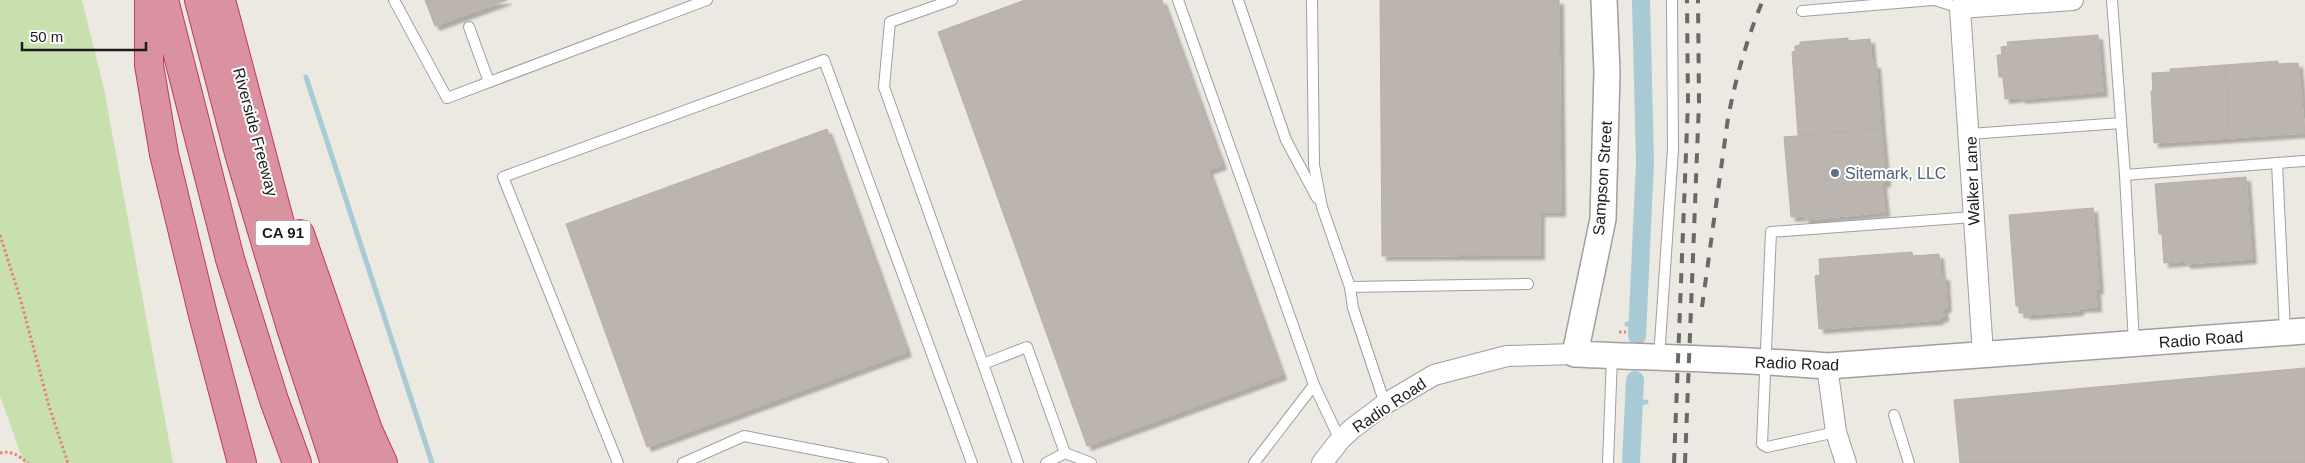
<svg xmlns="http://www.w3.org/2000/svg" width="2305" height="463" font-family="Arial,sans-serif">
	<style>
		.grass { fill: #c7e0ad }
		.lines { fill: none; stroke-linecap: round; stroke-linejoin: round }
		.stream { stroke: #a7cad4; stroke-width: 5 }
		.canal { stroke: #a7cad4; stroke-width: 18 }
		.building { fill: #bbb4af; stroke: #bbafa6; filter: url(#shadow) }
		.service-casing { stroke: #9f9f9f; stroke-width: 12 }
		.minor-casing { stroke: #9f9f9f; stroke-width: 22 }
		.tertiary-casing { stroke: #9f9f9f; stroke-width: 28 }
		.motorway-casing { stroke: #c13868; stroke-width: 30 }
		.path { stroke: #e88276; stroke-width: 3; stroke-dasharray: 2.5 2.5; stroke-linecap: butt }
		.service { stroke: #fff; stroke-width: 10 }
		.minor { stroke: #fff; stroke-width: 20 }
		.tertiary { stroke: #fff; stroke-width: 25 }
		.motorway { stroke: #db92a0; stroke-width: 28 }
		.rail { stroke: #696969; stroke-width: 4; stroke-dasharray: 10 10; stroke-linecap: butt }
		.service-dot { fill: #5c6f8a; stroke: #fff; stroke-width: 2 }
		.labels { text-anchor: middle; stroke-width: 4; stroke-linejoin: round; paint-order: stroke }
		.shield { fill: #fff; stroke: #5f5f5f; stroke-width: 1 }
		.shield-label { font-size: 15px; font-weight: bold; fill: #1b1b1b }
		.street-label { font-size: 16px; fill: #1b1b1b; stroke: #fff }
		.service-label { font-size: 16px; fill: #4e5e75; stroke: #fff; text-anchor: start }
	</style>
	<defs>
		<filter id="shadow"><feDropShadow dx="4.5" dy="4.5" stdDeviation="1" flood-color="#0004"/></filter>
	</defs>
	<rect width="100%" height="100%" fill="#ece8e2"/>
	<!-- grass -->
	<path class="grass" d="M0,0H82L104,89L173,463H24L0,396Z"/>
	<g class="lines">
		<!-- stream -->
		<g class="stream">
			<path d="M306,77L432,463"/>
			<path d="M1627,324L1637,326"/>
			<path d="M1639,403L1646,402"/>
		</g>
		<!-- canal -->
		<g class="canal">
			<path d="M1637,336L1645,162L1641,0"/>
			<path d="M1631,463L1635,380"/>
		</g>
	</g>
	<!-- building -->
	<g class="building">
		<path d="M425,0H507L435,26Z"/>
		<path d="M1025,0H1162L1222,165L1208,170L1282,375L1087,446L938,32Z"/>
		<path d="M1380,0H1559L1561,212H1540V255L1382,256Z"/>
		<path d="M2098,35L2103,92L2021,99V97L2005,99L2003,77H1999L1997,55H2002L2001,47L2008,46L2007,42Z"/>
		<path d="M1848,38V41L1870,39L1872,64H1876L1881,129L1798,135L1792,52L1795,51V46L1800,45V42Z"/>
		<path d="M2278,61V64L2298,63L2305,133L2230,138L2225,65Z"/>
		<path d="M2225,65L2230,138L2154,143L2151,91H2153L2152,73L2170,72V69Z"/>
		<path d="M827,129L907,352L647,447L566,224Z"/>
		<path d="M1881,129L1886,182L1882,183L1885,212L1805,220V216L1791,217L1784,137Z"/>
		<path d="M2246,177L2252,259L2186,264V261L2164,263L2162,234H2159L2155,184Z"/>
		<path d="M2093,208L2099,289L2096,290L2097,307L2079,308V311L2026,315L2025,313H2019V306H2016L2009,215Z"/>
		<path d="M1912,252L1913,256L1939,254L1941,276H1945L1947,308H1943L1944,317L1938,318L1939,320L1819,329L1815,276L1820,275L1819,259Z"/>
		<path d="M2305,368V463H1960L1954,400Z"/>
	</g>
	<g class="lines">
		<!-- service casing -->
		<g class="service-casing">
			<g id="service">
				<path d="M394,0L447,98L707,0"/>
				<path d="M952,0L890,22L884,87L983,364"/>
				<path d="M1178,0L1314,385"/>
				<path d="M1238,0L1286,140L1317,198"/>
				<path d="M1312,0L1314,165L1322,207L1350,287"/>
				<path d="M1935,0L1960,8"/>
				<path d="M2112,0L2125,175L2134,343"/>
				<path d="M1802,11L1933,0"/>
				<path d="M469,27L489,82"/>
				<path d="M1970,134L2121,123"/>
				<path d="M2125,175L2277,163"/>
				<path d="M2285,332L2277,163L2305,161"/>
				<path d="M1659,358L1673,149L1672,0"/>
				<path d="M1385,404L1353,308L1350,287L1528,284"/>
				<path d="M1894,415L1909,463"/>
				<path d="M1836,432L1767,447L1762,444L1771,232L1973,217"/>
				<path d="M618,463L503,177L824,60L972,463"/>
				<path d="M683,463L744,436L883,463"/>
				<path d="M1018,463L983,364L1027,347L1065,453L1091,463"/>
				<path d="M1046,463L1065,453"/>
				<path d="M1254,463L1314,385L1340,440"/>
				<path d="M1608,463L1612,356"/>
			</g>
		</g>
		<!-- minor casing -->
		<g class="minor-casing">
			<g id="minor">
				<path d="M1983,354L1960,8L2073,0"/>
				<path d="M1827,366L1836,432L1846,463"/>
				<path d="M1322,463L1340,440L1353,428L1385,404L1434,375L1507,356L1575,354"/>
			</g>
		</g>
		<!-- tertiary casing -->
		<g class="tertiary-casing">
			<path id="tertiary" d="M1604,0L1607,72L1603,219L1575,354C1659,358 1744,359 1827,366L2305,331"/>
		</g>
		<!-- motorway casing -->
		<g class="motorway-casing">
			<g id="motorway">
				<path d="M149,0V65L164,154L203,315L242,463"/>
				<path d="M164,0L230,259L274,400L297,463"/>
				<path d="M199,0L240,157L291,328L335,463"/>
				<path d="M221,0L296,284L357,463"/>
				<path d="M300,234L368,430L383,463"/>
			</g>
		</g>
		<!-- path -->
		<g class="path">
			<path d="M0,235L21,301L49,406L68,463"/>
			<path d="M1619,332H1626"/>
			<path d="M0,453C11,450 19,456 28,463"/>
		</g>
		<!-- service -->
		<use href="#service" class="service"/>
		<!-- minor -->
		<use href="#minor" class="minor"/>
		<!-- tertiary -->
		<use href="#tertiary" class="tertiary"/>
		<!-- motorway -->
		<use href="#motorway" class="motorway"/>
		<!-- rail -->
		<g class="rail">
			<path d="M1702,307L1728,118C1736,77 1747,38 1763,0"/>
			<path d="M1674,463L1688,102L1687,0"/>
			<path d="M1685,463L1699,102L1698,0"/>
		</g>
	</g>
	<!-- markers -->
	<circle class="service-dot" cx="1835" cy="173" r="5"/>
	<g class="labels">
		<!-- shield labels -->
		<rect class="shield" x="255.5" y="220.5" width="55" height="25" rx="4"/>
		<g class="shield-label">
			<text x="283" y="238">CA 91</text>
		</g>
		<!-- street labels -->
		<g class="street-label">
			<text transform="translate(256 132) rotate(75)" y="6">Riverside Freeway</text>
			<text transform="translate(1602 178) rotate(-86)" y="6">Sampson Street</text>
			<text transform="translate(1972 181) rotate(-92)" y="6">Walker Lane</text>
			<text transform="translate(2201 339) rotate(-4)" y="6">Radio Road</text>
			<text transform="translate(1797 363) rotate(2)" y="6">Radio Road</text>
			<text transform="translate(1389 405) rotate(-34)" y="6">Radio Road</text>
		</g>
		<!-- service labels -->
		<g class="service-label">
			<text x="1845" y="179">Sitemark, LLC</text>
		</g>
	</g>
	<!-- scale -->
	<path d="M22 42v8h124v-8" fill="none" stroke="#1b1b1b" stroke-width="2.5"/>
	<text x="30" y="42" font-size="15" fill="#1b1b1b" stroke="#ffffff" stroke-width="4" paint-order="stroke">50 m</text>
</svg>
